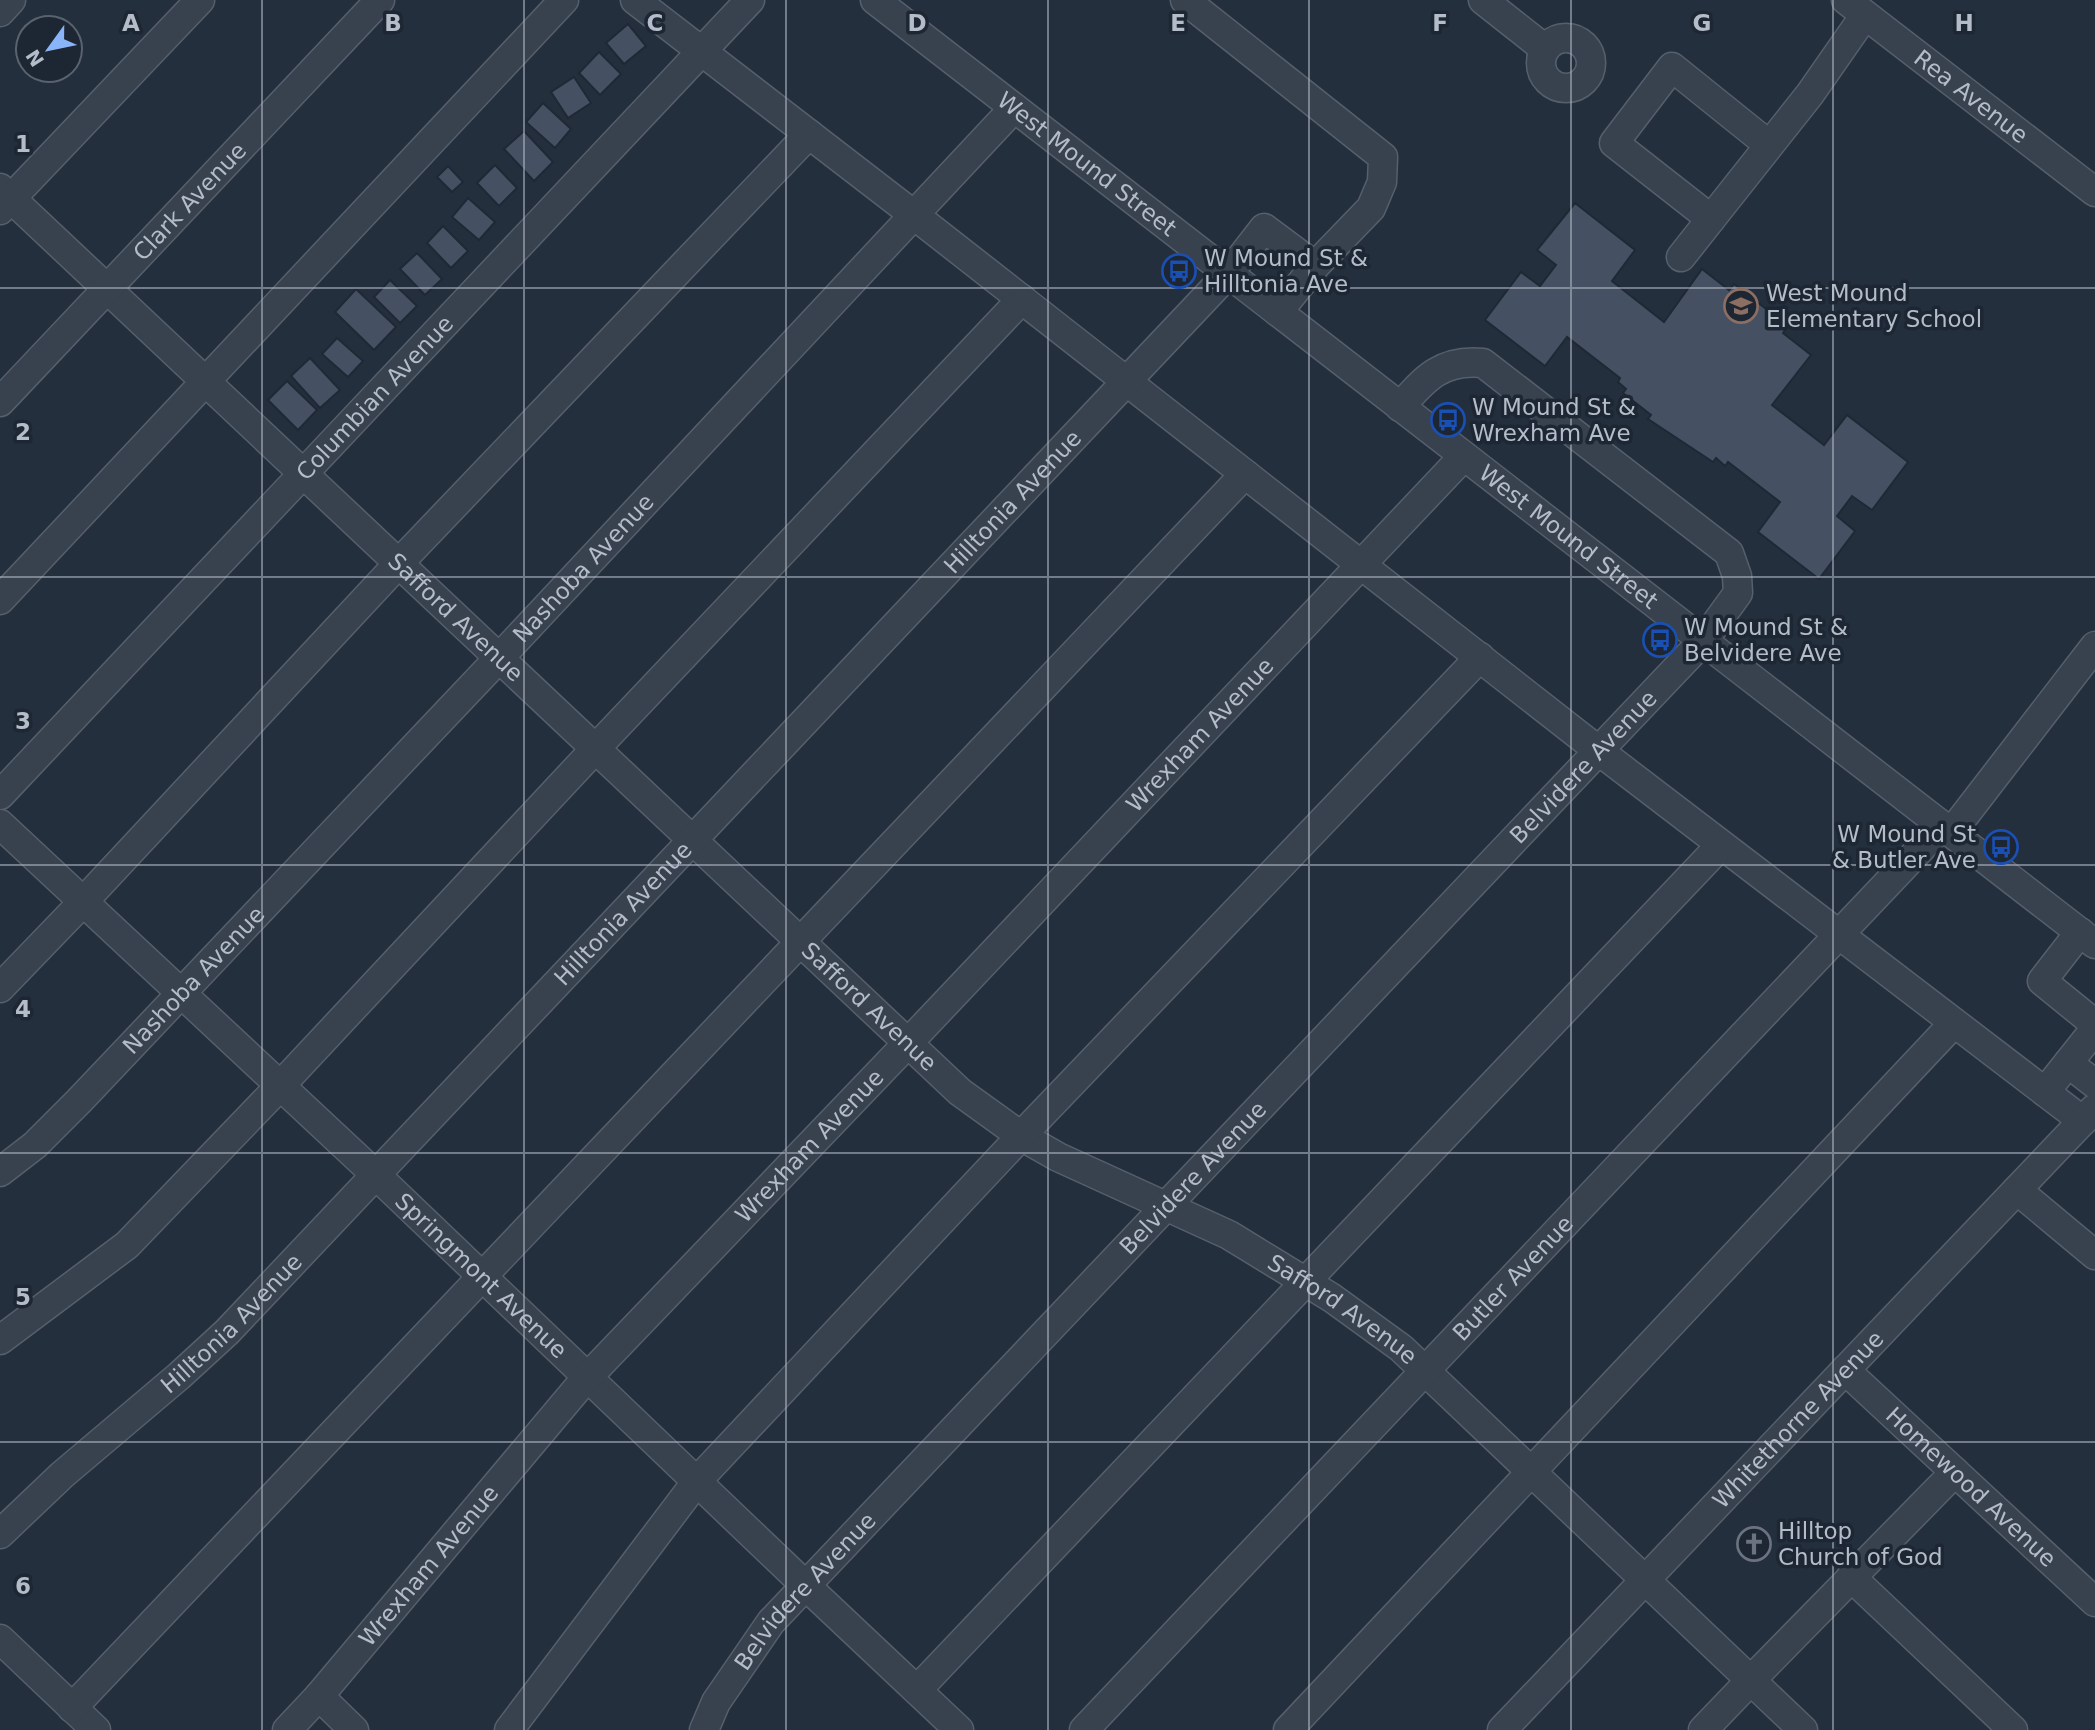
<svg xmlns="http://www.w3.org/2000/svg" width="2095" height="1730" font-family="'DejaVu Sans',sans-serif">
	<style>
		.building { fill: #455162; stroke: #1f2835; stroke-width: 2 }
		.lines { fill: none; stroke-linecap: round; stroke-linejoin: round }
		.minor-casing { stroke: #565f6c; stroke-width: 31 }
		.minor { stroke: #38414e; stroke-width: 28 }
		.grid { fill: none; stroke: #b4bcc9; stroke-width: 2; stroke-opacity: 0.55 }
		.labels { text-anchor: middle; stroke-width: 7; stroke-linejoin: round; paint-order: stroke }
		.street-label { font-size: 23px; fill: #b4bcc9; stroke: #1d2633 }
		.poi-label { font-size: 23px; fill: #b4bcc9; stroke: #1d2633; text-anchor: start }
		.grid-label { font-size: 23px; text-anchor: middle; font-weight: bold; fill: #b4bcc9; stroke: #1d2633; stroke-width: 7; stroke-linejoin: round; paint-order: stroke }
	</style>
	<rect width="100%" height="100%" fill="#242f3e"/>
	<!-- building -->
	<g class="building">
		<path d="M628,24L646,46L624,64L606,43Z"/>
		<path d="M599,52L621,74L600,95L579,73Z"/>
		<path d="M574,77L591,103L568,118L551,92Z"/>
		<path d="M543,103L571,129L555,148L526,122Z"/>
		<path d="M524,131L553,162L534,181L504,149Z"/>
		<path d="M495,165L517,188L499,206L477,183Z"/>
		<path d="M448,166L463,182L452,192L437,177Z"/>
		<path d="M468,198L495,222L479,240L452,217Z"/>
		<path d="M1575,203L1635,250L1612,281L1664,322L1702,269L1729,290L1734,284L1788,326L1783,333L1811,355L1772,405L1824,445L1847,415L1908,462L1872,510L1852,496L1837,516L1855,531L1819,579L1758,532L1780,502L1728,462L1725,466L1716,458L1713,462L1648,419L1651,415L1623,393L1626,389L1618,382L1620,378L1567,337L1545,366L1485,320L1521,272L1540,286L1556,265L1537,250Z"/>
		<path d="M443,226L468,251L451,268L427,243Z"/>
		<path d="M417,253L442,279L425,295L400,269Z"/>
		<path d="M390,280L417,306L400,323L374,297Z"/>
		<path d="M356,289L396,327L374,350L335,312Z"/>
		<path d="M337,338L363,361L348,377L322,354Z"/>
		<path d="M310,358L340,390L320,408L291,376Z"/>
		<path d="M287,381L317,410L298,430L268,400Z"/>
	</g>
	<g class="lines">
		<!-- minor casing -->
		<g class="minor-casing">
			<g id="minor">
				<path d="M635,0L914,215L1599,751L2083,1121"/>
				<path id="s1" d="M875,0L2095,944"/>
				<path d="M1185,0L1383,157L1382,182L1371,208L1315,266L1278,312"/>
				<path d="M1483,0L1545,49"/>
				<path id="s2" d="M1846,0L2095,192"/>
				<path d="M0,12L11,0"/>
				<circle cx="1566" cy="63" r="25"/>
				<path d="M1769,145L1672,67L1614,143L1711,219L1810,94L1865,15"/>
				<path id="s3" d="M0,188L960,1092L1021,1136L1058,1157L1229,1235L1332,1298L1401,1348L1803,1730"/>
				<path d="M0,210L200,0"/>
				<path d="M1681,257L1711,219"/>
				<path id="s4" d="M0,402L380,0"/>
				<path d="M0,600L564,0"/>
				<path id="s5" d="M0,795L750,0"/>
				<path id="s6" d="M0,824L377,1176L805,1585L959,1730"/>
				<path d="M1951,833L2095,646"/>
				<path d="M2080,932L2042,981L2095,1024"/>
				<path d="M0,988L83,902L399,563L809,134"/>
				<path d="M2068,1063L2095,1084"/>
				<path d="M2045,1092L2095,1029"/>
				<path id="s7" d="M0,1172L35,1145L79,1101L500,657L1014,108"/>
				<path d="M2017,1190L2095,1255"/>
				<path d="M0,1340L127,1245L280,1086L596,748L1022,299"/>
				<path id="s8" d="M1845,1370L2095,1602"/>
				<path id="s9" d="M0,1534L62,1475L179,1376L227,1332L1229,273L1264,228L1315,266"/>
				<path d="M1851,1577L2013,1730"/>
				<path d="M0,1639L96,1730"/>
				<path d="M917,1690L1721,845"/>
				<path d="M319,1696L354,1730"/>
				<path d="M72,1708L1245,474"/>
				<path id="s10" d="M287,1730L319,1696L582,1383L907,1044L1464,456"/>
				<path d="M509,1730L697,1481L1021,1136L1480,657"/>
				<path id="s11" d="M704,1730L716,1702L771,1622L1681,664L1704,640L1738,593L1737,576L1729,553L1483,363C1442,359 1425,378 1400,407"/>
				<path id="s12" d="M1084,1730L1942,826"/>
				<path d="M1288,1730L1954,1023"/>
				<path id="s13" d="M1502,1730L2094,1109"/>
				<path d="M1703,1730L1751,1680L1955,1472"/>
			</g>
		</g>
		<!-- minor -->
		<use href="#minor" class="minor"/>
	</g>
	<!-- grid -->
	<path class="grid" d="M262,0V1730M524,0V1730M786,0V1730M1048,0V1730M1309,0V1730M1571,0V1730M1833,0V1730M0,288H2095M0,577H2095M0,865H2095M0,1153H2095M0,1442H2095"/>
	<!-- icons -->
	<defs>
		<g id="bus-ring" transform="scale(1.75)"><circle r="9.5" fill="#1d2633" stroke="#1a4fb4" stroke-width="1.5"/><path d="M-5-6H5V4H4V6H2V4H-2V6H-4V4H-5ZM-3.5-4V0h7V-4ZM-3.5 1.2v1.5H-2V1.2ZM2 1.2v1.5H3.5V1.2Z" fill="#1a4fb4"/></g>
		<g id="school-ring" transform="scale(1.75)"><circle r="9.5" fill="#1d2633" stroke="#8d6e63" stroke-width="1.5"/><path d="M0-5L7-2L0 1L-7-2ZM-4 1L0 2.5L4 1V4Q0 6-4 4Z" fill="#8d6e63"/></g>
		<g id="church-ring" transform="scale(1.75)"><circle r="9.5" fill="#1d2633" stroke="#6b7280" stroke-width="1.5"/><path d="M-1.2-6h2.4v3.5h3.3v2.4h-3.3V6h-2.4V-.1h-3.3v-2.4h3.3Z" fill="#6b7280"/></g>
	</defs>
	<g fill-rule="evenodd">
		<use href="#bus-ring" x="1179" y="271"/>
		<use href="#school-ring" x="1741" y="306"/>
		<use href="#bus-ring" x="1448" y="420"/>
		<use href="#bus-ring" x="1660" y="640"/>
		<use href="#bus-ring" x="2001" y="847"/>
		<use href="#church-ring" x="1754" y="1544"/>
	</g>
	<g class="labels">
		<!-- street labels -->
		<g class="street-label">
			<text dy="8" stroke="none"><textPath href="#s2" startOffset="158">Rea Avenue</textPath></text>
			<text dy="8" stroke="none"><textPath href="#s1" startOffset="268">West Mound Street</textPath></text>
			<text dy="8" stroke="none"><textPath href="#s4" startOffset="276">Clark Avenue</textPath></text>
			<text dy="8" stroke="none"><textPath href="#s5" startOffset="546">Columbian Avenue</textPath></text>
			<text dy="8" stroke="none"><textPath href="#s9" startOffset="1447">Hilltonia Avenue</textPath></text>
			<text dy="8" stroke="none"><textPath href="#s1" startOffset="877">West Mound Street</textPath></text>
			<text dy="8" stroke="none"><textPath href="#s7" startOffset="840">Nashoba Avenue</textPath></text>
			<text dy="8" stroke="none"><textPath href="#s3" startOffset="626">Safford Avenue</textPath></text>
			<text dy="8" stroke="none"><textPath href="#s10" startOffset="1351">Wrexham Avenue</textPath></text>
			<text dy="8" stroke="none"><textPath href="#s11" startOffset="1307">Belvidere Avenue</textPath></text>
			<text dy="8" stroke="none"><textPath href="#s9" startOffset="880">Hilltonia Avenue</textPath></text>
			<text dy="8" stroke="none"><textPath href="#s7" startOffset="273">Nashoba Avenue</textPath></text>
			<text dy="8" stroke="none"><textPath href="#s3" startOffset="1194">Safford Avenue</textPath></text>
			<text dy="8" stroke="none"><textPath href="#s10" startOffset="784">Wrexham Avenue</textPath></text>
			<text dy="8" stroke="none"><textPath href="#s11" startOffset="740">Belvidere Avenue</textPath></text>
			<text dy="8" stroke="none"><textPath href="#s6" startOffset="660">Springmont Avenue</textPath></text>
			<text dy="8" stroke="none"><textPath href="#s12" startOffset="623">Butler Avenue</textPath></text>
			<text dy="8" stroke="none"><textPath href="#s3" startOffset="1760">Safford Avenue</textPath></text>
			<text dy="8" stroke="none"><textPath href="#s9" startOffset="313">Hilltonia Avenue</textPath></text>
			<text dy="8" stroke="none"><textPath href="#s13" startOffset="429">Whitethorne Avenue</textPath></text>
			<text dy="8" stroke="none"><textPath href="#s8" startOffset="172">Homewood Avenue</textPath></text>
			<text dy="8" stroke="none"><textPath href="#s10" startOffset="217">Wrexham Avenue</textPath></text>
			<text dy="8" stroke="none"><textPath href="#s11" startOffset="173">Belvidere Avenue</textPath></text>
		</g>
		<!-- poi labels -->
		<g class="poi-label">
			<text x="1204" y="266">W Mound St &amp;<tspan x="1204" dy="26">Hilltonia Ave</tspan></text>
			<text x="1766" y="301">West Mound<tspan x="1766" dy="26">Elementary School</tspan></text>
			<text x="1472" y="415">W Mound St &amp;<tspan x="1472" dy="26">Wrexham Ave</tspan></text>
			<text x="1684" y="635">W Mound St &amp;<tspan x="1684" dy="26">Belvidere Ave</tspan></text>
			<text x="1976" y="842" text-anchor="end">W Mound St<tspan x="1976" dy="26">&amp; Butler Ave</tspan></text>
			<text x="1778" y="1539">Hilltop<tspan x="1778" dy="26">Church of God</tspan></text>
		</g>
	</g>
	<g class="grid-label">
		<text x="131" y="31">A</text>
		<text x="393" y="31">B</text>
		<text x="655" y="31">C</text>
		<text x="917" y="31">D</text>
		<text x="1178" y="31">E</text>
		<text x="1440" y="31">F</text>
		<text x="1702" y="31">G</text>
		<text x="1964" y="31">H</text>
		<text x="23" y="152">1</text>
		<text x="23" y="440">2</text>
		<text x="23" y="729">3</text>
		<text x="23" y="1017">4</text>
		<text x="23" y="1305">5</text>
		<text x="23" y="1594">6</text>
	</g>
	<!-- north arrow -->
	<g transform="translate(49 49) rotate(237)"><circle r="33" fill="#1d2633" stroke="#59626f" stroke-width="2"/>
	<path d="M0-5L12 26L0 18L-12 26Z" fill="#8ab4f8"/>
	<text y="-10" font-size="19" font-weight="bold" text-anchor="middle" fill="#b4bcc9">N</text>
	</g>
</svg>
